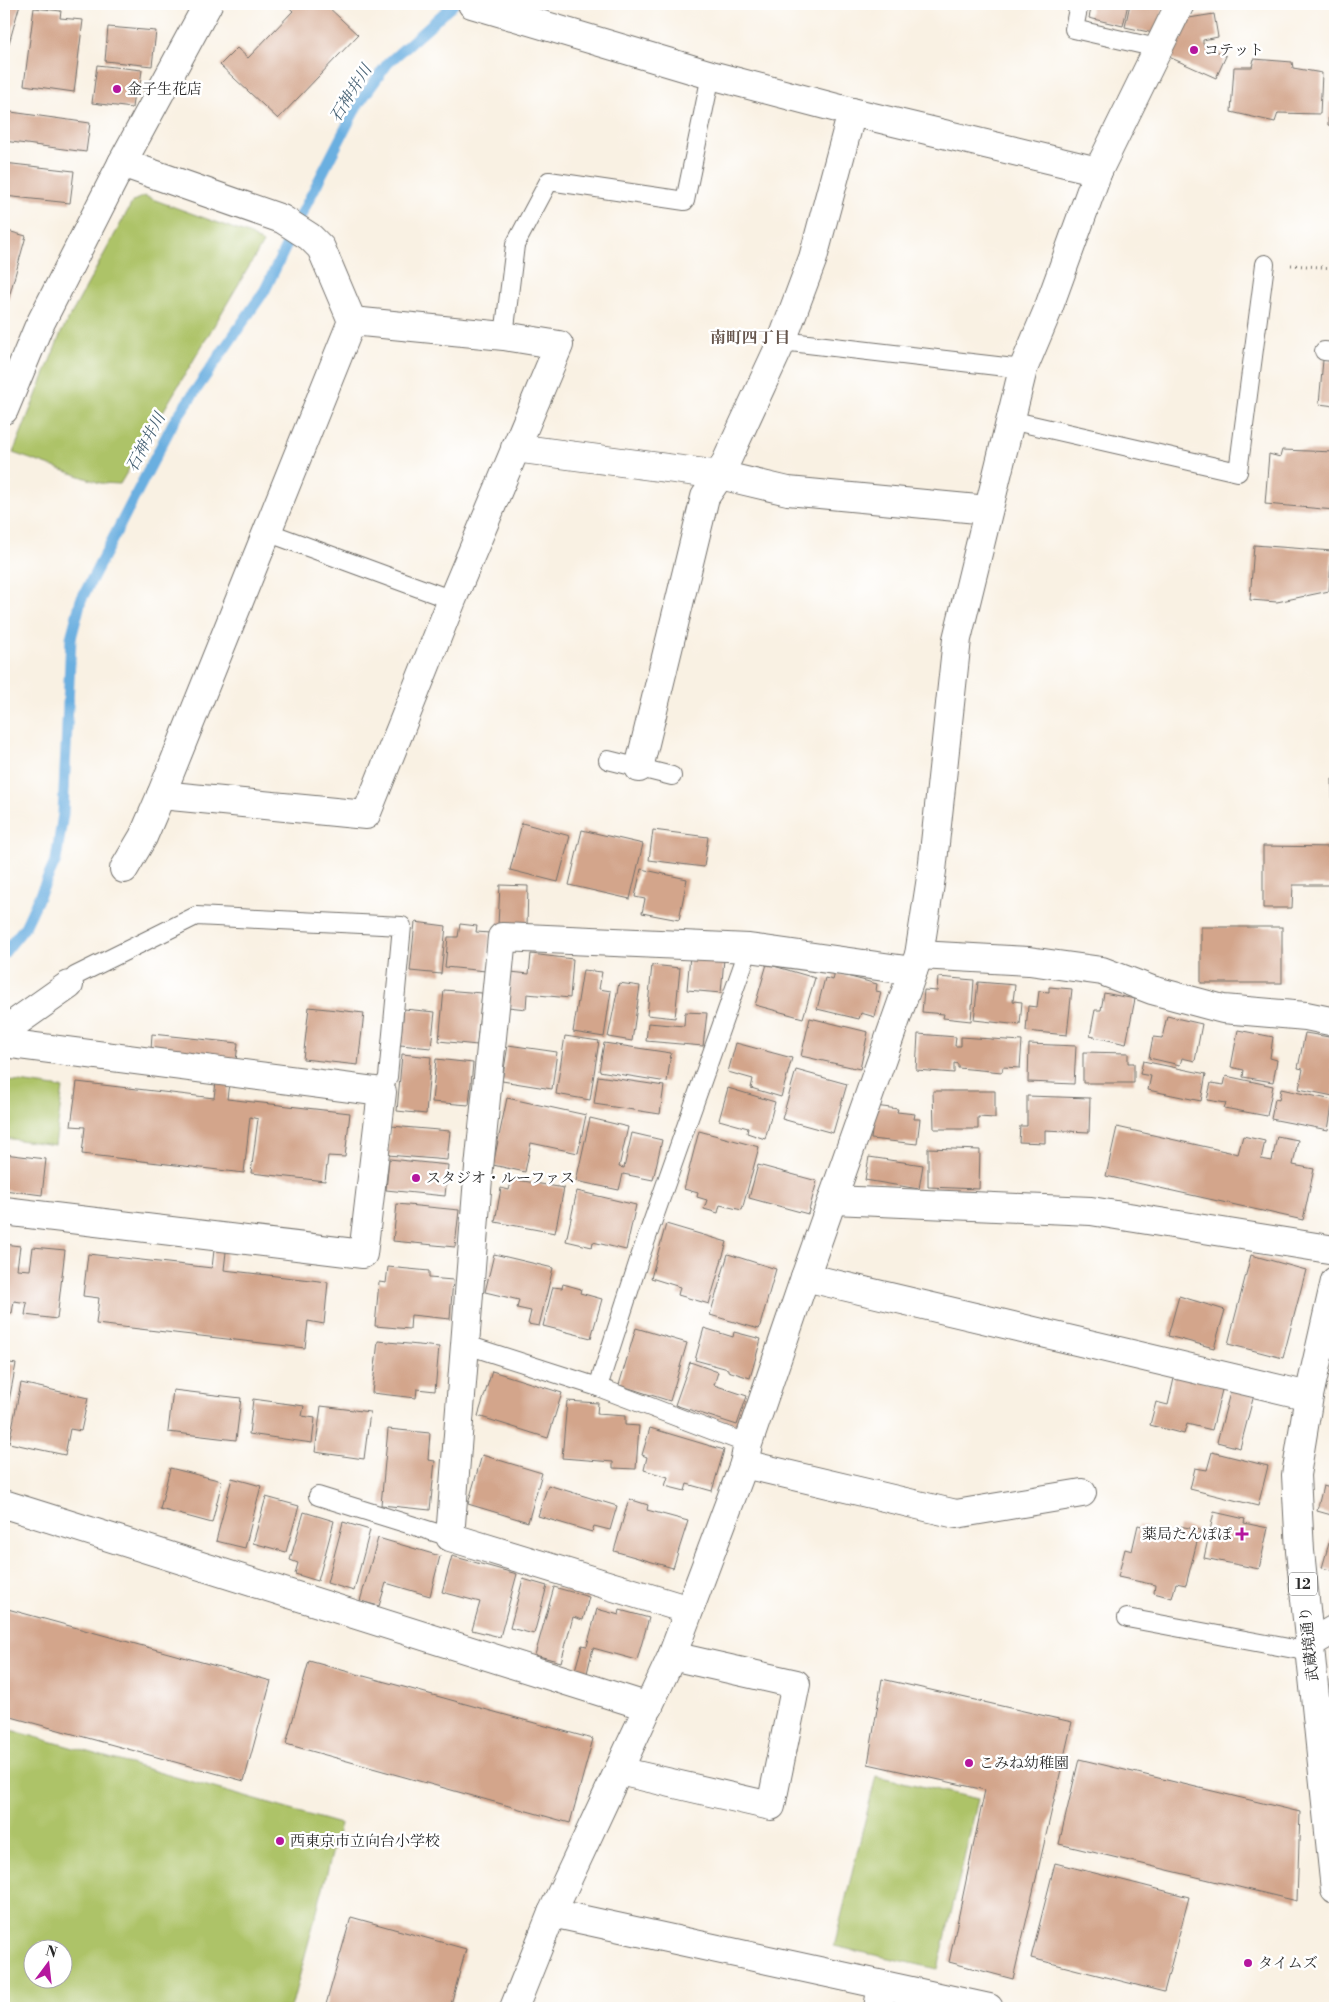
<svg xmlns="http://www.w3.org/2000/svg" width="1339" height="2012" font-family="'Libre Bodoni','Noto Serif JP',serif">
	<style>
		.green { fill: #adc367; stroke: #6c7749; fill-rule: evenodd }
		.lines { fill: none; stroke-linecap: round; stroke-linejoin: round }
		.stream { stroke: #6bafe0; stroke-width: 11 }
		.building { fill: #d3a58b }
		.service-casing { stroke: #73706b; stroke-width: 20 }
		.minor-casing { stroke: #73706b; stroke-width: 30 }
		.primary-casing { stroke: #73706b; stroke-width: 30 }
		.path { stroke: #73706b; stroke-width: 3; stroke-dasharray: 1 4; stroke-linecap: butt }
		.service { stroke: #fff; stroke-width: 18 }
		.minor { stroke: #fff; stroke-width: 28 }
		.primary { stroke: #fff; stroke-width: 28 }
		.poi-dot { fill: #b5179e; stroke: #fff; stroke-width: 2 }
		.labels { text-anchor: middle; stroke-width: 5; stroke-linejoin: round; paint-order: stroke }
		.shield { fill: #fff; stroke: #6b6b6b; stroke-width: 1 }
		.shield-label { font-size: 14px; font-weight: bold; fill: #2b2b2b }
		.poi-label { font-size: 15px; fill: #2b2b2b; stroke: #fff; text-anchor: start }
		.street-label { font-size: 15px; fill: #2b2b2b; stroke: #fff }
		.water-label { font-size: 16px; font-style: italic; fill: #456073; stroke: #fff }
		.neighbourhood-label { font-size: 16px; font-weight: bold; fill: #66564d; stroke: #fff }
	</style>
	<rect width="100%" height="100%" fill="#fff"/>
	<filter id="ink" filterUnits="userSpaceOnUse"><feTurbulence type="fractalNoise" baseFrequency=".02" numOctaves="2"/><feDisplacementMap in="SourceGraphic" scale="10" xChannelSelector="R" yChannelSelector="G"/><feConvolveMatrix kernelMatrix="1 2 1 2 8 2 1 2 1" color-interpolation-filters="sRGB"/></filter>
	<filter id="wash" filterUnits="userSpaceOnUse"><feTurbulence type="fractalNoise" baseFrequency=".0096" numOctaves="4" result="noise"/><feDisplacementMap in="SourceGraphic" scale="20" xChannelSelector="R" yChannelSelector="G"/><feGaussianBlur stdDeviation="1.12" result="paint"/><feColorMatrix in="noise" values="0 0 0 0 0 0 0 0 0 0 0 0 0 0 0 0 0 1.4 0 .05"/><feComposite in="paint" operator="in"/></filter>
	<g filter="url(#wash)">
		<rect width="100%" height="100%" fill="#f9f1e3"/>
		<!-- green -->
		<g class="green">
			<path d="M144,196L251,235L263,243L120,484L100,483L13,453L61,333L133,201Z"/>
			<path d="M4,1080L63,1088L55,1145L4,1138Z"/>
			<path d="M4,1728L340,1824L291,2008H4ZM32,1950H62V1980H32Z"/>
			<path d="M876,1776L978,1799L938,1969L834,1946Z"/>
		</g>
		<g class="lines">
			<!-- stream -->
			<path class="stream" d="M4,953L25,927L56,860L63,814L71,638L81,600L173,423L265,290L305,207L357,106L388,63L454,4"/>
		</g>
		<g id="blocks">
			<!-- building -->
			<g class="building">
				<path d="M4,4H20L6,54H4Z"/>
				<path d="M285,4H325L358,35L278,119L220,65L237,48L248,58L293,11Z"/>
				<path d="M1092,4H1128L1123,26L1089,18Z"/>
				<path d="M1130,4H1164L1158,34L1125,27Z"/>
				<path d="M34,8L61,11L60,18L83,20L74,92L24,85Z"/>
				<path d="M1214,14L1218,37L1203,40V44L1226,56L1216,78L1169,57L1189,18Z"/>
				<path d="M108,27L156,31L152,66L105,61Z"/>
				<path d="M1254,59L1292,62L1293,68L1322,73L1320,114L1278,113L1275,122L1231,112L1234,67H1252Z"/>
				<path d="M97,65L142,70L140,85L135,84L132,108L92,103Z"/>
				<path d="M1329,102H1335V126L1328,125Z"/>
				<path d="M4,111L90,123L86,152L4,141Z"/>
				<path d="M4,163L74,171L70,203L4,196Z"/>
				<path d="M4,230L26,236L4,315Z"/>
				<path d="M1323,360L1335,361V406L1319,404Z"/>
				<path d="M1282,450L1335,452L1334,460H1335V510L1265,504L1269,454L1280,457Z"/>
				<path d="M1254,545L1332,551L1329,591L1277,602L1250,600Z"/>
				<path d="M1332,779H1335V836H1333Z"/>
				<path d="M522,823L570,836L558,882L510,870Z"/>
				<path d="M582,830L643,844L630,899L569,885Z"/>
				<path d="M653,830L708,837L704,867L649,860Z"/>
				<path d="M1263,846L1335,847V885H1293L1292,908H1263Z"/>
				<path d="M641,869L687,879L679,920L642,913L645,899L635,897Z"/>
				<path d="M500,885L528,886L527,926L498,925Z"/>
				<path d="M415,922L446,926L441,974L410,971Z"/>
				<path d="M460,924L477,926L476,932L490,933L486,971L445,967L448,937H458Z"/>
				<rect x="1201" y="927" width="81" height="56"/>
				<path d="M531,954L573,959L570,998L527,994L526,1009L508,1007L511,972L529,974Z"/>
				<path d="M690,955L724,959L721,993L687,990Z"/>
				<path d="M767,964L815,978L803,1018L755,1005Z"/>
				<path d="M652,965L680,968L675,1018L647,1015Z"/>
				<path d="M583,970L602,972L599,989L611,991L604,1037L573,1032Z"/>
				<path d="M835,973L877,984L876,991L881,992L875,1017L861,1013L859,1019L817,1009L825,978L833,980Z"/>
				<path d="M938,977L974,980L971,1021L943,1018L944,1014L922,1012L924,990L937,991Z"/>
				<path d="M978,982L1015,985L1013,1001L1022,1002L1020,1025L974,1020Z"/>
				<path d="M619,983L640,986L632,1041L608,1037Z"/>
				<path d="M1049,987L1072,989L1067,1035L1026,1031L1028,1006L1037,1007L1039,991L1049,992Z"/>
				<path d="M444,990L482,993L477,1045L439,1041Z"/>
				<path d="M1104,993L1135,999L1126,1044L1090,1036L1095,1010H1101Z"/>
				<path d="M309,1007L364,1013L358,1065L303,1059Z"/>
				<path d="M404,1009L435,1012L431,1048L400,1045Z"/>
				<path d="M685,1012L707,1013L703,1046L646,1041L648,1023L684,1026Z"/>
				<path d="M1167,1016L1202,1024L1195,1061L1182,1058L1180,1065L1149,1058L1153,1037L1162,1038Z"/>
				<path d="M810,1018L868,1032L860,1069L801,1056Z"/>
				<path d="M1238,1030L1273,1037L1270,1058L1277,1060L1273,1082L1243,1077L1244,1070L1231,1067Z"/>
				<path d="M1305,1033L1335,1038L1331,1071L1335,1072L1333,1096L1299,1089L1303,1069L1298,1068Z"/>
				<path d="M152,1034L238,1043L236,1061L151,1051Z"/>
				<path d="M918,1034L956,1037L955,1046H961V1037L1022,1041L1020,1068L1003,1067L1002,1072L958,1068V1064L954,1063V1073L916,1070Z"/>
				<path d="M565,1036L599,1041L590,1100L556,1094Z"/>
				<path d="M604,1043L671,1053L667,1082L599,1071Z"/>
				<path d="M736,1043L792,1058L781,1097L751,1088L753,1079L728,1072Z"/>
				<path d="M1029,1044L1076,1046L1074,1084L1028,1082Z"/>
				<path d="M508,1045L557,1052L552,1089L502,1081Z"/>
				<path d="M1083,1052L1128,1053V1063H1134V1083H1083Z"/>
				<path d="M402,1054L431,1057L426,1114L397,1111Z"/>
				<path d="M436,1059L473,1063L469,1105L432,1102Z"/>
				<path d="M1143,1061L1206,1074L1201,1101L1148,1090L1151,1076L1140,1074Z"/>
				<path d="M796,1070L847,1084L833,1133L782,1119Z"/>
				<path d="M598,1076L664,1086L660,1114L594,1104Z"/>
				<path d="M1226,1076L1273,1086L1267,1116L1224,1108L1226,1103L1207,1100L1211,1083L1224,1085Z"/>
				<path d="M77,1082L214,1098L216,1082L229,1083L227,1099L350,1113L345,1157L328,1156L325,1181L251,1173L258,1119L250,1117L244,1173L82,1154L85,1127L71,1126Z"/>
				<path d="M728,1088L775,1102L765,1139L747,1133L748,1128L719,1120Z"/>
				<path d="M1281,1089L1333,1100L1328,1130L1271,1119L1275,1099L1279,1100Z"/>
				<path d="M933,1091H995V1118L978,1117V1129H934Z"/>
				<path d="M1027,1096L1090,1098L1089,1132L1045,1130V1143L1019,1142L1020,1126H1027Z"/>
				<path d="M507,1098L586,1115L578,1153L531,1143L525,1172L493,1165Z"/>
				<path d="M875,1106L898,1109L897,1112L915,1114L914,1119H920L917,1144L871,1139Z"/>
				<path d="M590,1118L628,1127L619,1167L624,1168L632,1133L662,1140L653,1180L623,1174L619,1190L576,1181Z"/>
				<path d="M391,1126L450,1131L447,1160L388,1155Z"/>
				<path d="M1117,1127L1238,1154L1243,1136L1265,1141L1261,1159L1272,1161L1277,1136L1298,1140L1293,1165L1314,1169L1303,1220L1106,1176Z"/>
				<path d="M699,1131L759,1147L742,1210L720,1205L718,1213L704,1209L707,1200L697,1197L698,1193L684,1189Z"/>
				<path d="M928,1148L980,1150L979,1189L928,1187Z"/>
				<path d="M4,1154L46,1159L42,1195L4,1190Z"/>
				<path d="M869,1157L923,1165L919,1189L865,1180Z"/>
				<path d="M389,1159L448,1165L445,1196L386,1190Z"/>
				<path d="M758,1165L817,1181L808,1214L749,1198Z"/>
				<path d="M512,1179L564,1188L555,1233L495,1222L501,1188L509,1190Z"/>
				<path d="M577,1191L636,1205L626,1250L593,1242L592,1247L566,1241Z"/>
				<path d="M397,1204L459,1210L455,1247L393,1241Z"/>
				<path d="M666,1224L727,1242L709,1304L678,1295L680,1287L651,1278Z"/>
				<path d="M4,1244L20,1246L17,1269L30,1270L33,1247L65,1250L57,1319L25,1315L27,1303L21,1302L14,1301L12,1313L4,1312Z"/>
				<path d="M214,1250L226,1252L224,1270L328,1282L324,1324L308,1321L305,1348L96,1324L99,1298L83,1296L88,1254L212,1268Z"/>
				<path d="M494,1254L553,1268L539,1326L528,1324L531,1311L517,1308L519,1300L485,1292Z"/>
				<path d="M728,1254L776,1269L759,1329L710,1315Z"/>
				<path d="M1251,1255L1306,1270L1283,1358L1228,1344Z"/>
				<path d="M388,1267L429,1271V1278L453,1280L450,1319L411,1315L410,1329L375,1326L379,1282L386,1283Z"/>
				<path d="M563,1284L581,1289L580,1293L602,1299L591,1338L543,1326L553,1287L562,1288Z"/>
				<path d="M1179,1296L1225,1310L1214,1348L1168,1336Z"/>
				<path d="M636,1328L687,1343L670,1401L619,1385Z"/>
				<path d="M704,1328L733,1337L734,1332L761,1339L750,1378L728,1371V1369L695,1360Z"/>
				<path d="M378,1341L439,1347L435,1391L417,1389L416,1398L372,1393Z"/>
				<path d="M4,1362L16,1364L7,1411H4Z"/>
				<path d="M690,1362L718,1372L714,1385L747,1396L737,1425L675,1405Z"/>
				<path d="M492,1371L562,1393L548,1438L478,1416Z"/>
				<path d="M1175,1374L1223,1386L1212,1430L1187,1424L1184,1434L1150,1425L1156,1402L1168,1405Z"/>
				<path d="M21,1383L88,1398L81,1431L70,1429L65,1455L9,1443Z"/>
				<path d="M1232,1385L1255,1391L1240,1448L1217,1442Z"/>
				<path d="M173,1390L241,1398L236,1440L168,1432Z"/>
				<path d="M253,1399L304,1406L302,1416L315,1418L312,1443L249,1434Z"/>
				<path d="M567,1401L598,1403L597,1414L625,1416V1425L639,1426L636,1469L613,1468V1462L562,1458Z"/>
				<path d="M321,1406L370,1412L364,1459L315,1452Z"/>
				<path d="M650,1428L724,1450L712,1491L687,1484L685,1491L665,1486L668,1477L644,1470L647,1457L642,1455Z"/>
				<path d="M388,1429L430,1433L428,1460L435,1461L430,1510L381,1505Z"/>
				<path d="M1212,1452L1268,1466L1258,1506L1190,1489L1195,1468L1207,1470Z"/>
				<path d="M482,1455L542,1473L528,1522L468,1504Z"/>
				<path d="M170,1468L222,1481L212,1523L160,1509Z"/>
				<path d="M232,1478L261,1486L245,1548L216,1541Z"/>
				<path d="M548,1485L617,1506L610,1530L594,1526L592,1532L538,1516Z"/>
				<path d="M1323,1486L1335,1489V1516L1317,1511Z"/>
				<path d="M266,1497L299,1506L286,1552L253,1543Z"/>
				<path d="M629,1499L648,1505L647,1510L688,1521L673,1568L614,1551Z"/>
				<path d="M304,1512L334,1521L318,1581L295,1574L298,1563L290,1560Z"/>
				<path d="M1214,1512L1245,1519L1244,1523L1268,1528L1259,1569L1204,1558Z"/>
				<path d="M343,1522L370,1530L354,1591L327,1583Z"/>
				<path d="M1138,1525L1177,1535L1179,1526L1200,1530L1186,1585L1176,1583L1172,1598L1154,1593L1155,1585L1118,1577L1125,1549L1132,1551Z"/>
				<path d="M1331,1536L1335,1537V1571L1322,1568Z"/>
				<path d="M378,1538L440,1556L430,1596L386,1583L379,1606L360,1601Z"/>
				<path d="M452,1556L517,1574L500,1637L472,1630L480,1602L442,1592Z"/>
				<path d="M523,1579L547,1586L534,1634L510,1628Z"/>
				<path d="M554,1587L589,1597L583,1620L573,1617L561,1662L535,1655Z"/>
				<path d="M4,1608L271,1681L244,1781L4,1715Z"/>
				<path d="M597,1609L619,1615L620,1610L649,1618L637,1660L593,1648L587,1673L575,1670L582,1645L587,1646Z"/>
				<path d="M309,1661L593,1739L570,1823L286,1744Z"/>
				<path d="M882,1679L1072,1722L1013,1979L949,1962L985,1790L868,1764Z"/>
				<path d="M1079,1759L1300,1812L1297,1901L1059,1844Z"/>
				<path d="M1055,1863L1189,1897L1164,1992L1031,1958Z"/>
				<path d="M351,1917L466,1949L450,2008H325Z"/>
			</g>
		</g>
	</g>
	<g filter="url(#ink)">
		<use href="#blocks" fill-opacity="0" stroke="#73706b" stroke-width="1"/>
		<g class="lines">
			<!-- service casing -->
			<g class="service-casing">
				<g id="service">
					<path d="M1079,4L1074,29L1157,48"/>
					<path d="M504,336L515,245L549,181L685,201L711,75"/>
					<path d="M782,341L1023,369"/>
					<path d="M1324,351L1335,352"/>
					<path d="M1010,420L1238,472L1265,264"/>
					<path d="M267,532L452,600"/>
					<path d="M608,760L672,776"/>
					<path d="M69,985L75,976L196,916L402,926L388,1077L382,1092"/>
					<path d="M464,1344L598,1387L748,1444"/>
					<path d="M598,1387L640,1257L749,948"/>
					<path d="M318,1496L450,1537"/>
					<path d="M1127,1618L1310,1652"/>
				</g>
			</g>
			<!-- minor casing -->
			<g class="minor-casing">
				<g id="minor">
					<path d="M472,4L711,75L852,112L1098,171"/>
					<path d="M122,163L282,219L310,237L321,248L352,321L161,795L143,837L124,869"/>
					<path d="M4,410L38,328L122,163L208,4"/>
					<path d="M515,448L720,475L788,491L988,510"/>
					<path d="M639,768L705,497L720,475L782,341L813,258L852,112"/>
					<path d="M161,795L366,815L452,600L559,345L504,336L352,321"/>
					<path d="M919,955L1029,961L1102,971L1152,990L1223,1009L1306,1016L1335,1022"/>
					<path d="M4,1031L69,985"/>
					<path d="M4,1043L382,1092L363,1254L4,1211"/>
					<path d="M833,1200L1091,1211L1335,1250"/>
					<path d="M805,1277L1309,1396"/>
					<path d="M744,1464L956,1514L1082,1493"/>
					<path d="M4,1504L649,1707"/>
					<path d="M689,1610L450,1537L478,1178L502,937L749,948L913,971"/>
					<path d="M1309,1644L1335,1629"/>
					<path d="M619,1771L771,1806L796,1684L672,1656"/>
					<path d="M552,1913L989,2008"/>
					<path d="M514,2008L552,1913L672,1656L744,1464L748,1444L805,1277L913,971L919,955L932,871L957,639L1023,369L1047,312L1098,171L1180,4"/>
					<path d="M878,2008L882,1985"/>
				</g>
			</g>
			<!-- primary casing -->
			<g class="primary-casing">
				<path id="primary" d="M1335,1281L1309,1396L1296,1475L1300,1551L1335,1890"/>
			</g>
			<!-- path -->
			<path class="path" d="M1291,265L1335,268"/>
			<!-- service -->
			<use href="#service" class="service"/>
			<!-- minor -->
			<use href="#minor" class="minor"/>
			<!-- primary -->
			<use href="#primary" class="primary"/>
		</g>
	</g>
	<!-- markers -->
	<g class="poi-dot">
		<circle cx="1194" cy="50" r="5"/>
		<circle cx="117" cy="89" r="5"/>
		<circle cx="416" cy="1178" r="5"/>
		<path d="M1239.5 1526.5h5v5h5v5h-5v5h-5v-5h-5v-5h5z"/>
		<circle cx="969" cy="1763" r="5"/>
		<circle cx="280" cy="1841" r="5"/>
		<circle cx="1248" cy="1963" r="5"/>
	</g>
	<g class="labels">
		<!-- shield labels -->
		<rect class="shield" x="1289" y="1572.5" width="28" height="23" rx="4"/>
		<g class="shield-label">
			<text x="1303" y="1589">12</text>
		</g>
		<!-- poi labels -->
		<g class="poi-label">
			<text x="1204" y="55">コテット</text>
			<text x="127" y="94">金子生花店</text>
			<text x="426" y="1183">スタジオ・ルーファス</text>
			<text x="1232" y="1539" text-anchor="end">薬局たんぽぽ</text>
			<text x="979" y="1768">こみね幼稚園</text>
			<text x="290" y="1846">西東京市立向台小学校</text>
			<text x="1258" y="1968">タイムズ</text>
		</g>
		<!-- street labels -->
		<g class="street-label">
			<text transform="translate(1309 1644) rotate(-96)" y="5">武蔵境通り</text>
		</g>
		<!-- water labels -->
		<g class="water-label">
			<text transform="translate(350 93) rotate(-58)" y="6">石神井川</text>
			<text transform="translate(145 442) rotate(-62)" y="6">石神井川</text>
		</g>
		<!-- neighbourhood labels -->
		<g class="neighbourhood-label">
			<text x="750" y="343">南町四丁目</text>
		</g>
	</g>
	<!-- margin -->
	<rect width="1339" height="2012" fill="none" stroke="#fff" stroke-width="20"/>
	<!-- north arrow -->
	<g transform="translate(48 1964) rotate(15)"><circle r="24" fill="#ffffff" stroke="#aaaaaa"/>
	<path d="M0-4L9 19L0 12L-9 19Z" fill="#b5179e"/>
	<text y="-8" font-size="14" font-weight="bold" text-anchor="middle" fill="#2b2b2b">N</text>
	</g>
</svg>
